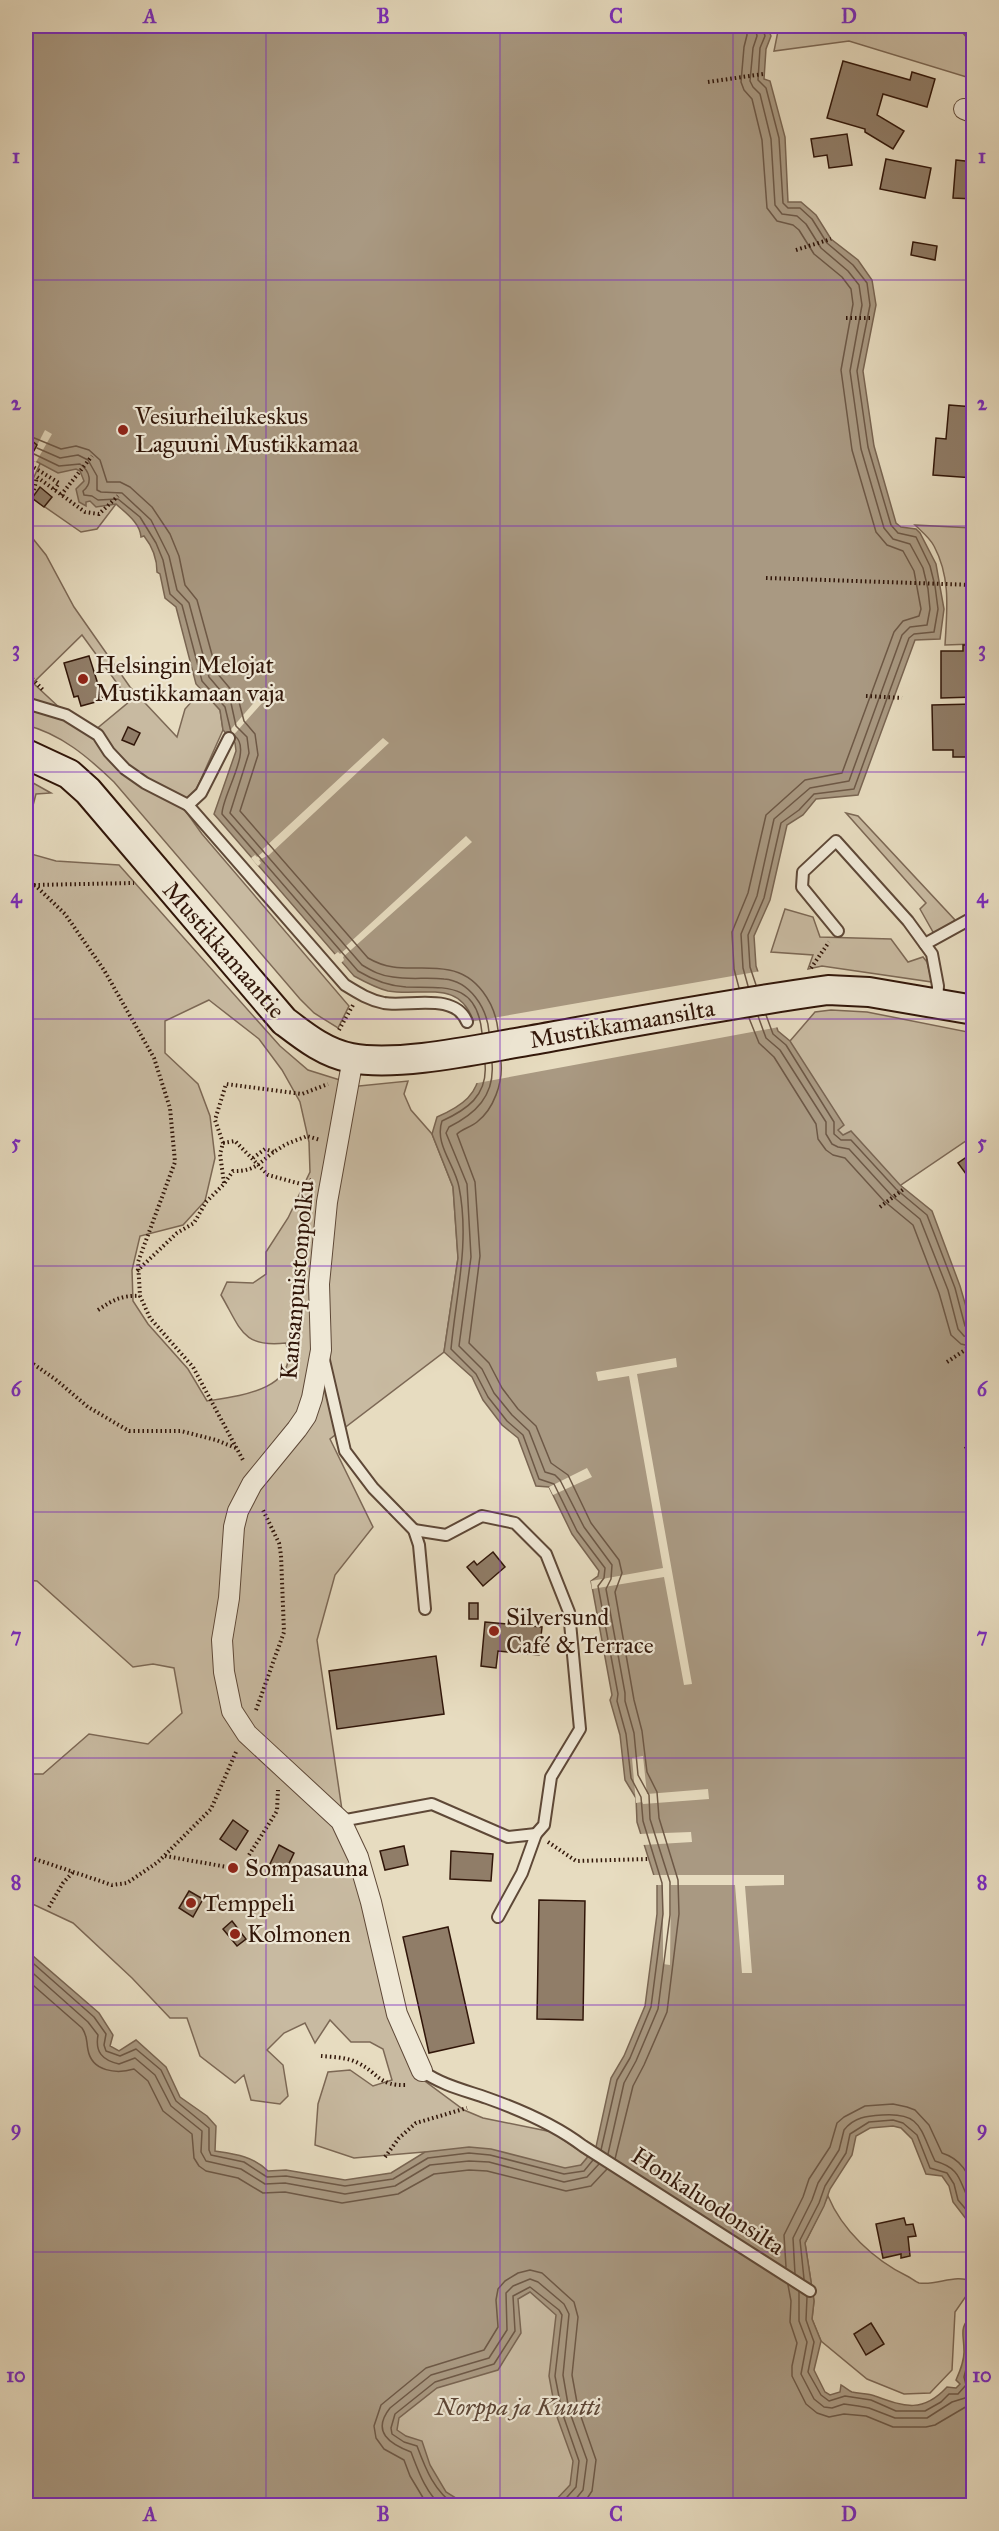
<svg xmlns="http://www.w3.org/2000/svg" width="999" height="2531" font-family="'IM FELL Great Primer',serif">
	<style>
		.green { fill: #c8baa1; stroke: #7c6855; stroke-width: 1.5; fill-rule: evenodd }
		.water { fill: #a99982; stroke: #796552; stroke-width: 1.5 }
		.pier { fill: #e7dcc0 }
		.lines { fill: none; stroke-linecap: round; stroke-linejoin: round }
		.shore { stroke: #6d5846; stroke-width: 1.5 }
		.building { fill: #907d68; stroke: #311609; stroke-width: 1.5 }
		.lane-casing { stroke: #5e4837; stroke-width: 14 }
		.street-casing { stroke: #5e4837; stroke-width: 22 }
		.secondary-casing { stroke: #311609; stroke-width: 32 }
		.path { stroke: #311609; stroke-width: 4; stroke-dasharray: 1.5 3; stroke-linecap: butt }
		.lane { stroke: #efe8d6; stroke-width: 10 }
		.street { stroke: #efe8d6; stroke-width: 20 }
		.secondary { stroke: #efe8d6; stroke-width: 28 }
		.grid { fill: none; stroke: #7b2cbf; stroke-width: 1.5; stroke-opacity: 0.55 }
		.poi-dot { fill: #8f2418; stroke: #efe8d6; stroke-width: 2 }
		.labels { text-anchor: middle; stroke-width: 4.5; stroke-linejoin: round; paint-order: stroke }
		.poi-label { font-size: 24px; fill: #311609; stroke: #efe8d6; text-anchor: start }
		.street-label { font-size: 24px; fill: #311609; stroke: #efe8d6 }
		.park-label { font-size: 24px; font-style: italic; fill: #5e4737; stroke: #efe8d6 }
		.neatline { fill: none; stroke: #7b2cbf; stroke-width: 2 }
		.grid-label { font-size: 20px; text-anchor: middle; font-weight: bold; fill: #7b2cbf }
	</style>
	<rect width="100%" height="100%" fill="#e7dcc0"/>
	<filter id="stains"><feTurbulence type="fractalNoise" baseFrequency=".00333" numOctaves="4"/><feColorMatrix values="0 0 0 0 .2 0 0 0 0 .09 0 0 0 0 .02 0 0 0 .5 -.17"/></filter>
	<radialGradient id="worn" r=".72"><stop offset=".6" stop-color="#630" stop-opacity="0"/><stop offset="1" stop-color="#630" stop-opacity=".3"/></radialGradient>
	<!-- green -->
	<g class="green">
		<path d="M779,26H957L973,45V79L849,41L774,51Z"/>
		<path d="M139,340L116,504L97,529L81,532L32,498L30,496L33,479L40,464Z"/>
		<path d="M915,525L973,528V644L945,645C947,610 951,578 934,546C930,538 921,531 915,525Z"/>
		<path d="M26,530L46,555L74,607L130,687L177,737L185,709L202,690L220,710L223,730L197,788L182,806L202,834L349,1006L338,1028L314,1013L300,999L114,782C88,757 61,734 26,725ZM82,635L130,701L89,735L33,683Z"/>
		<path d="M26,779L51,793L36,794L26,832Z"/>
		<path d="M846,813L858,816L955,920L938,932H933L920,909L926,903Z"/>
		<path d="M26,840L31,854L56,861L119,865L280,1046L308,1070L359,1086L408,1081L404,1094L411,1110L432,1134L453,1187L458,1258L444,1352L330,1439L373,1527L335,1575L317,1640L346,1837L414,2073L464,2110L483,2118L552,2132L588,2157L581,2165L602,2194L424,2152L354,2158L315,2145L318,2104L328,2072L350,2070L373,2086L392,2080L383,2049L370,2042H351L330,2020L315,2043L305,2023L284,2033L267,2050L283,2065L288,2096L280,2104L251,2100L244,2075L235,2083L200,2056L187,2018H170L132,1978L73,1923L26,1901V1774H43L89,1734L148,1744L182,1713L174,1668L153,1664L133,1667L37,1581L26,1580ZM209,1000L259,1039L282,1070L300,1102L309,1142L310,1172L288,1218L266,1252V1274L253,1283L227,1282L221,1295C241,1329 242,1348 286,1343C301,1389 240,1396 207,1401L188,1369L148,1324L133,1301L132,1270L140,1236L183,1225L205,1201L215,1158L210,1116L198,1084L165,1053V1021Z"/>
		<path d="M785,909L813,917L820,937L891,939L908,962L923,957L927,962L932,982L822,966L808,969L813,955L771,952Z"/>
		<path d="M831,1010L867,1012L973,1033V1136L889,1193L844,1156L781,1042L790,1041L815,1012Z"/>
		<path d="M828,2196C842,2230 874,2260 907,2276C911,2278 916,2282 919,2283C938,2286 955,2273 973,2282V2286L955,2312L952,2370L930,2393L904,2394L867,2379L821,2341L812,2319L814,2301L805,2243Z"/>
		<path d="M537,2266L638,2506L406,2505L345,2411Z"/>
	</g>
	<!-- water -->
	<path class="water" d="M26,26H767L771,36L766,49L764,79L770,81L785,137L788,202H801L816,215L831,239L858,260L872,280L876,305L863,371L874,446L896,523L901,527L916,529L920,533L936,564L944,609L940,639L915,640L858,795L816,799L803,815L787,825L770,900L754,936L756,966L778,1031L790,1041L844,1125L838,1130L843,1135L851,1131L900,1185L932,1211L960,1286L974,1334L973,2228L953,2202L949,2186L942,2176L926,2174L912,2139L901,2128L893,2126L870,2128L856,2136L852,2155L830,2189L824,2206L805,2243L814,2301L812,2319L821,2341L814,2370L825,2392L830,2395L840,2392L841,2385C845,2387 849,2391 852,2392C860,2394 868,2393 875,2396C905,2407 923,2413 947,2387L956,2388L960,2384L956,2380C960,2371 964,2362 964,2352C964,2331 958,2331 973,2312V2505H551L570,2485L573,2461L556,2414L549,2376L556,2315L530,2292L518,2299L521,2333L498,2370L437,2388L399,2418L397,2430L406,2436L422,2441L430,2465L446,2492L467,2505H26V1950L99,2013L113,2035L110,2046L119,2051L136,2040L166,2067L180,2097L207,2116L216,2126L215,2151C235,2154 253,2156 268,2171L286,2170L345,2180L391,2173L425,2152L469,2147L491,2149L565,2168L581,2165L596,2147L611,2078L624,2056L645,2006L657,1914V1885L637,1822L636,1798L625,1780L620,1735L610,1700L612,1695L591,1581L598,1576L599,1571L572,1534L549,1487L536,1486L518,1438L502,1425L483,1400L472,1377L444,1352L458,1258L453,1187L432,1134L437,1117C460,1107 482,1094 479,1064C477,1051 478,1036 474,1023C460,978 423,997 388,991C376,988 365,982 354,976L214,814L236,751L235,743L223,730L220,710L196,684L176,607L165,598L160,574L157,572C157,558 152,546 144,536L141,537C140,523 127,514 116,504L96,507L90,501L86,502V506L79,502L76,489L84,481L80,471L76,469L58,473L26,456Z"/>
	<!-- pier -->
	<g class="pier">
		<path d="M45,430L52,434L36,462L30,459Z"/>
		<path d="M258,698L263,702L230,739L227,737L232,728Z"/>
		<path d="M383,738L389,743L269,855L259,860L261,863L258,866L251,858L255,855L257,857L264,851L263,849Z"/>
		<path d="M466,836L472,842L343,957L344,960L341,963L334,955L338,952L340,954L347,948L346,946Z"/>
		<path d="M761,971L779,1027L472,1084L476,1073L470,1022Z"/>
		<path d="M676,1358L677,1367L637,1374L692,1684L684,1685L664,1577L592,1589L591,1581L663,1568L629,1376L598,1381L596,1372Z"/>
		<path d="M587,1468L592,1477L553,1495L549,1487Z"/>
		<path d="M643,1756L647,1794L708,1789L709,1799L643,1804L642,1802L636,1803L632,1758Z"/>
		<path d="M691,1832L692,1842L643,1845L638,1834Z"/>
		<path d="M651,1875H784V1885L745,1886L752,1973H742L735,1885H671L670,1965L663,1964V1885H653Z"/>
	</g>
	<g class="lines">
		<!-- shore -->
		<g class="shore">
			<path d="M27,435L61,449L76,446L89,450L100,460L107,482H120L130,487L152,507L170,534L179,556L185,585L197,600L217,673L238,698L244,721L255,734L258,755L240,811L368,958C397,975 418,964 449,970C477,975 495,1003 498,1030"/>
			<path d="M37,448L60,458L78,455L88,460L97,476V490L101,492L122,493L151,520L169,556L177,590L189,603L209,677L231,703L236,726L247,737L249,753L230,813L362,965C372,971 381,976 393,977C410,980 427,977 444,979C470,981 487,1008 489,1032"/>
			<path d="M34,454L59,466L80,464C90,471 93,483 83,491L84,495L92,496L98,500L118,499L140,517L156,543L163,560L170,594L182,605L202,681L225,707L231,732"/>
			<path d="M235,736C253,750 222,795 222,814L358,971C373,980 388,986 406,987C444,988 477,981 482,1033"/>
			<path d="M756,985L750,967L748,935L764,898L781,823L799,810L814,794L854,789L909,638L914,634L934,632L938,609L935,586L930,566L916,537L898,533L891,525L868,447L857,371L870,305L867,283L853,265L827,243L812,219L800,208H788L783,203L779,138L766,88L758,80L760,48L765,36L762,26"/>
			<path d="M748,986L743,968L741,934L757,896L774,819L810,788L849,781L902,635L910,627L927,625L930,609L928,589L923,568L910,544L893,539L884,528L861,449L850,371L862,305L859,285L848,271L821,248L806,224L797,216L782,214L775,205L771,139L760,94L753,87L750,81L753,48L757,36L755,26"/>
			<path d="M739,988L734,969L732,932L748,893L766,815L805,780L842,773L894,632L903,621L919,616L921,609L914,571L903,551L887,545L876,532L852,450L841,370L853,304L851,289L842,277L814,254L799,230L793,225L777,221L767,208L762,140L752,99L744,90L741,82L744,47L747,35L746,26"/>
			<path d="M766,1015L773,1034L786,1045L834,1122V1134L841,1140H851L896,1189L927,1215L955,1288L965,1326L974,1330"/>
			<path d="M758,1016L766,1038L780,1050L826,1122V1134L832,1144L838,1147L849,1149L891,1195L920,1219L948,1290L958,1329L964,1336L974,1338"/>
			<path d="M749,1018L759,1043L774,1057L816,1124L818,1139L826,1150L833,1155L845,1158L884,1201L913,1225L939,1293L951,1335L961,1344L974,1347"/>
			<path d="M501,1062C503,1082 494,1109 477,1122C471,1127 462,1129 457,1134L475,1182L480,1256L469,1343L489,1363L502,1388L518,1409L536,1426L551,1463L568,1475L591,1523L619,1560L622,1573L615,1592L634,1700L642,1731L647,1772L657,1792L659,1818L678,1880L679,1914L667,2012L644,2065L633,2086L615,2159"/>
			<path d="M492,1063C495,1096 475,1114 449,1127L446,1133L467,1184L471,1257L459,1346L482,1369L494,1393L512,1415L529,1431L545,1472L555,1475L560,1480L584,1527L612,1565L611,1579L606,1589L625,1693V1701L634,1733L638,1775L649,1795L650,1819L670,1882V1915L658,2009L636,2061L624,2083L608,2154"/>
			<path d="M485,1064C488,1096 466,1110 442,1121C434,1144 455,1165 459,1187C470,1242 456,1295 451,1349L476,1374L488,1397L507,1421L523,1435L539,1479L554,1484L577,1531L605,1568L604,1578L598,1586L618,1694L617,1701L626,1734L631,1778L641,1797L643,1821L662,1883L663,1914L651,2007L630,2058L617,2080L601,2150"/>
			<path d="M26,1957L94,2017L106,2034L104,2045L106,2051L120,2056L136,2049L161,2070L176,2101L209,2128V2150L211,2155L244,2162L267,2177L286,2176L345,2186L393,2179L428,2158L469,2153L490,2155L564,2174L584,2171L593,2160"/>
			<path d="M26,1967L88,2022L98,2035C95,2052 102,2060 119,2064L135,2058L155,2075L171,2106L202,2131L201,2152L206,2161L241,2169L265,2184L285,2183L345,2194L395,2186L430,2165L469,2161L489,2162L564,2182L587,2177L599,2164"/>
			<path d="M26,1979L82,2028C88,2037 86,2040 88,2050C92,2072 117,2074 134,2069L148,2081L163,2111L192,2134L194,2158L199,2166L206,2171L238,2178L263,2193L285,2192L342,2203L398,2194L434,2174L469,2170L487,2171L566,2191L591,2186L607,2169"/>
			<path d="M786,2267L784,2235L803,2197L809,2179L830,2147L837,2123L844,2117L865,2106L893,2104L907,2107L915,2110L929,2125L942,2153C961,2159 969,2173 974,2192"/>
			<path d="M795,2274L793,2238L812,2200L818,2183L839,2150L844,2130C854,2117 867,2116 882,2115C922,2112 920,2130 935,2161C966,2170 957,2185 974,2207"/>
			<path d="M804,2279L800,2240L819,2203L825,2186L846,2153L850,2134L869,2122L893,2120L903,2123L917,2135L930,2168L947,2173L954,2184L958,2200L974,2219"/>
			<path d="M788,2285L791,2301L790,2322L797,2343L792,2366V2376L806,2404L817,2413L829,2417L844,2414L866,2416L893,2427H926L935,2425L974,2402"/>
			<path d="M799,2292V2321L807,2342L801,2374L814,2399L824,2407L832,2408L844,2404L858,2406L869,2408L895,2418H927L952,2402L965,2398L972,2389L974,2373"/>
			<path d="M807,2297L806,2320L814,2342L808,2372L821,2395L829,2401L845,2396L871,2400L896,2411H925L941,2402L949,2394H958L966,2385L964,2377L970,2353L968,2332L974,2322"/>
			<path d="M428,2506L410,2476L404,2460L384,2449L376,2438L374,2426L381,2405L426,2368L484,2350L498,2327L496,2300L498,2289L505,2281L518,2273L530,2270L542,2273L574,2302L578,2317L572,2375L578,2408L596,2460L592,2491L582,2506"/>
			<path d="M442,2506C426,2494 418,2470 411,2452C390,2444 371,2432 390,2408L431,2375L489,2358L507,2330L506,2293L513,2286L530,2279L538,2282L564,2304L569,2314L563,2375L569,2410L587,2460L583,2490L570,2506"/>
			<path d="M456,2506C434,2491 426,2470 417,2446L404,2442L392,2434L391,2428L395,2414L435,2382L494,2364L515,2331L513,2296L530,2287L559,2310L562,2315L555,2376L562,2412L579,2461L576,2487L559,2506"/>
		</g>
	</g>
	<!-- building -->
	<g class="building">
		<path d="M843,61L910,80L912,72L935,79L927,107L883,94L877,115L904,131L893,149L865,132V129L827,118Z"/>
		<path d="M847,134L852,165L829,168L827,155L814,157L811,139Z"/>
		<path d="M886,159L931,168L925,198L880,189Z"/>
		<path d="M956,160L974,162V199L953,198Z"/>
		<path d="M913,242L937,246L935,260L911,255Z"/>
		<path d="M971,278H974V338L967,337L972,298L969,297Z"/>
		<path d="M949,405L974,407V478L933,475L936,438L946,439Z"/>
		<path d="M26,436L37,445L30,458L26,457Z"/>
		<path d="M40,487L52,497L44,507L32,498Z"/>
		<path d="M963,645H974V697L941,698V651H963Z"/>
		<path d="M89,656L103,700L81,706L78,696L74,697L64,663Z"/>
		<path d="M974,704V757H953V750H933L932,705Z"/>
		<path d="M128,727L140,733L134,745L122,740Z"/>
		<path d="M974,1152V1185L958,1163Z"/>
		<path d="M493,1552L505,1567L483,1586L467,1567L474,1561L477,1565Z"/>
		<rect x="469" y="1603" width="9" height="16"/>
		<path d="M485,1622L542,1627L539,1655L498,1651L496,1668L481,1666Z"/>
		<path d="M436,1656L444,1714L337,1729L329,1671Z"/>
		<path d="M233,1820L248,1831L236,1850L220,1839Z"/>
		<path d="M279,1845L294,1853L284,1874L269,1866Z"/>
		<path d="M404,1846L408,1865L385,1870L380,1851Z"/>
		<path d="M451,1851L493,1854L491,1881L450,1879Z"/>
		<path d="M189,1891L203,1899L193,1917L179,1908Z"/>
		<path d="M539,1900L585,1901L583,2020L537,2019Z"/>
		<path d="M232,1921L246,1939L237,1946L223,1929Z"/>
		<path d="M448,1927L474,2043L429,2053L403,1937Z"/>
		<path d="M904,2218L906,2225L913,2224L916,2236L908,2237L910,2256L901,2258V2254L883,2258L876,2224Z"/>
		<path d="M871,2323L884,2344L866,2355L854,2334Z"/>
	</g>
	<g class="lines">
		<!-- lane casing -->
		<g class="lane-casing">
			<g id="lane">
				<path d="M26,703L66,715L98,735L109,752L125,769L145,783L188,805L345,985C358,993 369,1000 384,1003C409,1007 455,992 467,1022"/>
				<path d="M188,805L201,793L229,738"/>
				<path d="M838,931L802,887L803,872L836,841L908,921L932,954L938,986L937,1003"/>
				<path d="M925,944L974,917"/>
				<path d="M323,1356L345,1451L373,1488L414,1530L419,1545L425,1609"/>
				<path d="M414,1530L446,1535L482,1516L515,1523L546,1554L569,1612L580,1729L551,1777L544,1825L536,1834"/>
				<path d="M341,1821L432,1804L508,1837L536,1834L522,1873L498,1917"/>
				<path d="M422,2071C442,2085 464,2090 487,2098C521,2110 554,2124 583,2146L810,2291"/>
			</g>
		</g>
		<!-- street casing -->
		<g class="street-casing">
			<g id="street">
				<path d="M964,109L974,113"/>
				<path d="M353,1058L327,1202L319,1284L321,1350L312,1398L306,1416L297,1429L252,1484L238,1511L234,1527L229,1598L222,1640L224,1672L232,1711L247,1734L341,1821L358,1857L371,1902L397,2014L422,2071"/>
			</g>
		</g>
		<!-- secondary casing -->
		<g class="secondary-casing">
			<path id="secondary" d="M26,754L69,774L88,791L284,1021C305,1037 325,1053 351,1058C399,1067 479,1049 527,1041C627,1023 727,1004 828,990L869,992L974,1010"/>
		</g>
		<!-- path -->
		<g class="path">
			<path d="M971,26L974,28"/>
			<path d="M708,82L763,74"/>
			<path d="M796,250L831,239"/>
			<path d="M846,318H873"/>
			<path d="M26,466L30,465L59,483L54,490"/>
			<path d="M26,494L34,490L37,477L85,512L99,514L118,496"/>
			<path d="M61,495L92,456"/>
			<path d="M766,578L974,585"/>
			<path d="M26,672L44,691"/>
			<path d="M866,696L902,698"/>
			<path d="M26,881L37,887L65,914L104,970L154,1058L170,1108L175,1162L138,1262L140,1296L150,1318L193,1367L244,1462"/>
			<path d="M34,885L134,883"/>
			<path d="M811,968L829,942"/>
			<path d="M339,1030L353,1005"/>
			<path d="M223,1143L235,1141L268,1175L301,1184L312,1180"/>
			<path d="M253,1158L265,1149L274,1152"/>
			<path d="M224,1183L220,1154L223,1143L215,1120L226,1084L302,1094L328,1084"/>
			<path d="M880,1207L905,1188"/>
			<path d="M137,1271L177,1233L194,1223L206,1202L224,1184L233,1171C258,1172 261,1159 280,1148C288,1142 299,1140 307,1136L320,1140"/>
			<path d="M98,1310C113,1300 122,1295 140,1296"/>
			<path d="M26,1359L55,1379L88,1407L129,1431H181L216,1440L236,1448"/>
			<path d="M947,1362L974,1344"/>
			<path d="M965,1449L974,1444"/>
			<path d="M256,1710L284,1632L281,1555L279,1543L262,1508"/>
			<path d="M548,1842L576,1861L650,1859"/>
			<path d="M249,1855L277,1811L278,1790"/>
			<path d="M26,1856L112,1885L127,1883L158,1862L211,1809L236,1752"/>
			<path d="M165,1856L233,1868"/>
			<path d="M49,1907L63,1883L74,1871"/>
			<path d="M321,2056C333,2057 347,2057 358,2063C380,2074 378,2086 407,2085"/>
			<path d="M385,2157L399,2138L416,2123L467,2108"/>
		</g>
		<!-- lane -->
		<use href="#lane" class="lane"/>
		<!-- street -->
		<use href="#street" class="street"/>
		<!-- secondary -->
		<use href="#secondary" class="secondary"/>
	</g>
	<!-- grid -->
	<path class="grid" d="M266,26V2506M500,26V2506M733,26V2506M26,280H974M26,526H974M26,772H974M26,1019H974M26,1266H974M26,1512H974M26,1758H974M26,2005H974M26,2252H974"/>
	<!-- markers -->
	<g class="poi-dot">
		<circle cx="123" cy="430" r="6"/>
		<circle cx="83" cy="679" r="6"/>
		<circle cx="494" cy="1631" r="6"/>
		<circle cx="233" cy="1868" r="6"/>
		<circle cx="191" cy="1903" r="6"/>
		<circle cx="235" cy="1934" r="6"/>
	</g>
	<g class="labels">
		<!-- poi labels -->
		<g class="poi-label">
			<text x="135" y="424">Vesiurheilukeskus<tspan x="135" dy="28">Laguuni Mustikkamaa</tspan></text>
			<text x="95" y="673">Helsingin Melojat<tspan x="95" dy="28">Mustikkamaan vaja</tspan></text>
			<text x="506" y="1625">Silversund<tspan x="506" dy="28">Café &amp; Terrace</tspan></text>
			<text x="245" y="1876">Sompasauna</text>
			<text x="203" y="1911">Temppeli</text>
			<text x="247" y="1942">Kolmonen</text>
		</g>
		<!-- street labels -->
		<g class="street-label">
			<text transform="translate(224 950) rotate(49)" y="8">Mustikkamaantie</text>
			<text transform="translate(622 1024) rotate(-10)" y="8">Mustikkamaansilta</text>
			<text transform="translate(297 1280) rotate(-85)" y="8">Kansanpuistonpolku</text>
			<text transform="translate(708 2201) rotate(33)" y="8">Honkaluodonsilta</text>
		</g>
		<!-- park labels -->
		<g class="park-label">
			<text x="518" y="2415">Norppa ja Kuutti</text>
		</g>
	</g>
	<!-- margin -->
	<rect width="999" height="2531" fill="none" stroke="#e7dcc0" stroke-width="66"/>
	<rect x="33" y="33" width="933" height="2465" class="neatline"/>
	<g class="grid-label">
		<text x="150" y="23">A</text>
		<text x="383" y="23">B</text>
		<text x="616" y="23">C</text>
		<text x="849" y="23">D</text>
		<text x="16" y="163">1</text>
		<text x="982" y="163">1</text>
		<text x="16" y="410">2</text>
		<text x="982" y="410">2</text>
		<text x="16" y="656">3</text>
		<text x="982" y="656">3</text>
		<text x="16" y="903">4</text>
		<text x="982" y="903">4</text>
		<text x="16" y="1149">5</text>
		<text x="982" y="1149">5</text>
		<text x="16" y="1396">6</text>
		<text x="982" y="1396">6</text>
		<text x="16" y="1642">7</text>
		<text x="982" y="1642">7</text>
		<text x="16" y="1889">8</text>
		<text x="982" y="1889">8</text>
		<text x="16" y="2135">9</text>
		<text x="982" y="2135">9</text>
		<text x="16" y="2382">10</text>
		<text x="982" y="2382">10</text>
		<text x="150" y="2521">A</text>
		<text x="383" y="2521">B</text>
		<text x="616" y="2521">C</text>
		<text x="849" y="2521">D</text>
	</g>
	<rect width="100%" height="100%" filter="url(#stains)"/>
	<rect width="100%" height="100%" fill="url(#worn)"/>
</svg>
